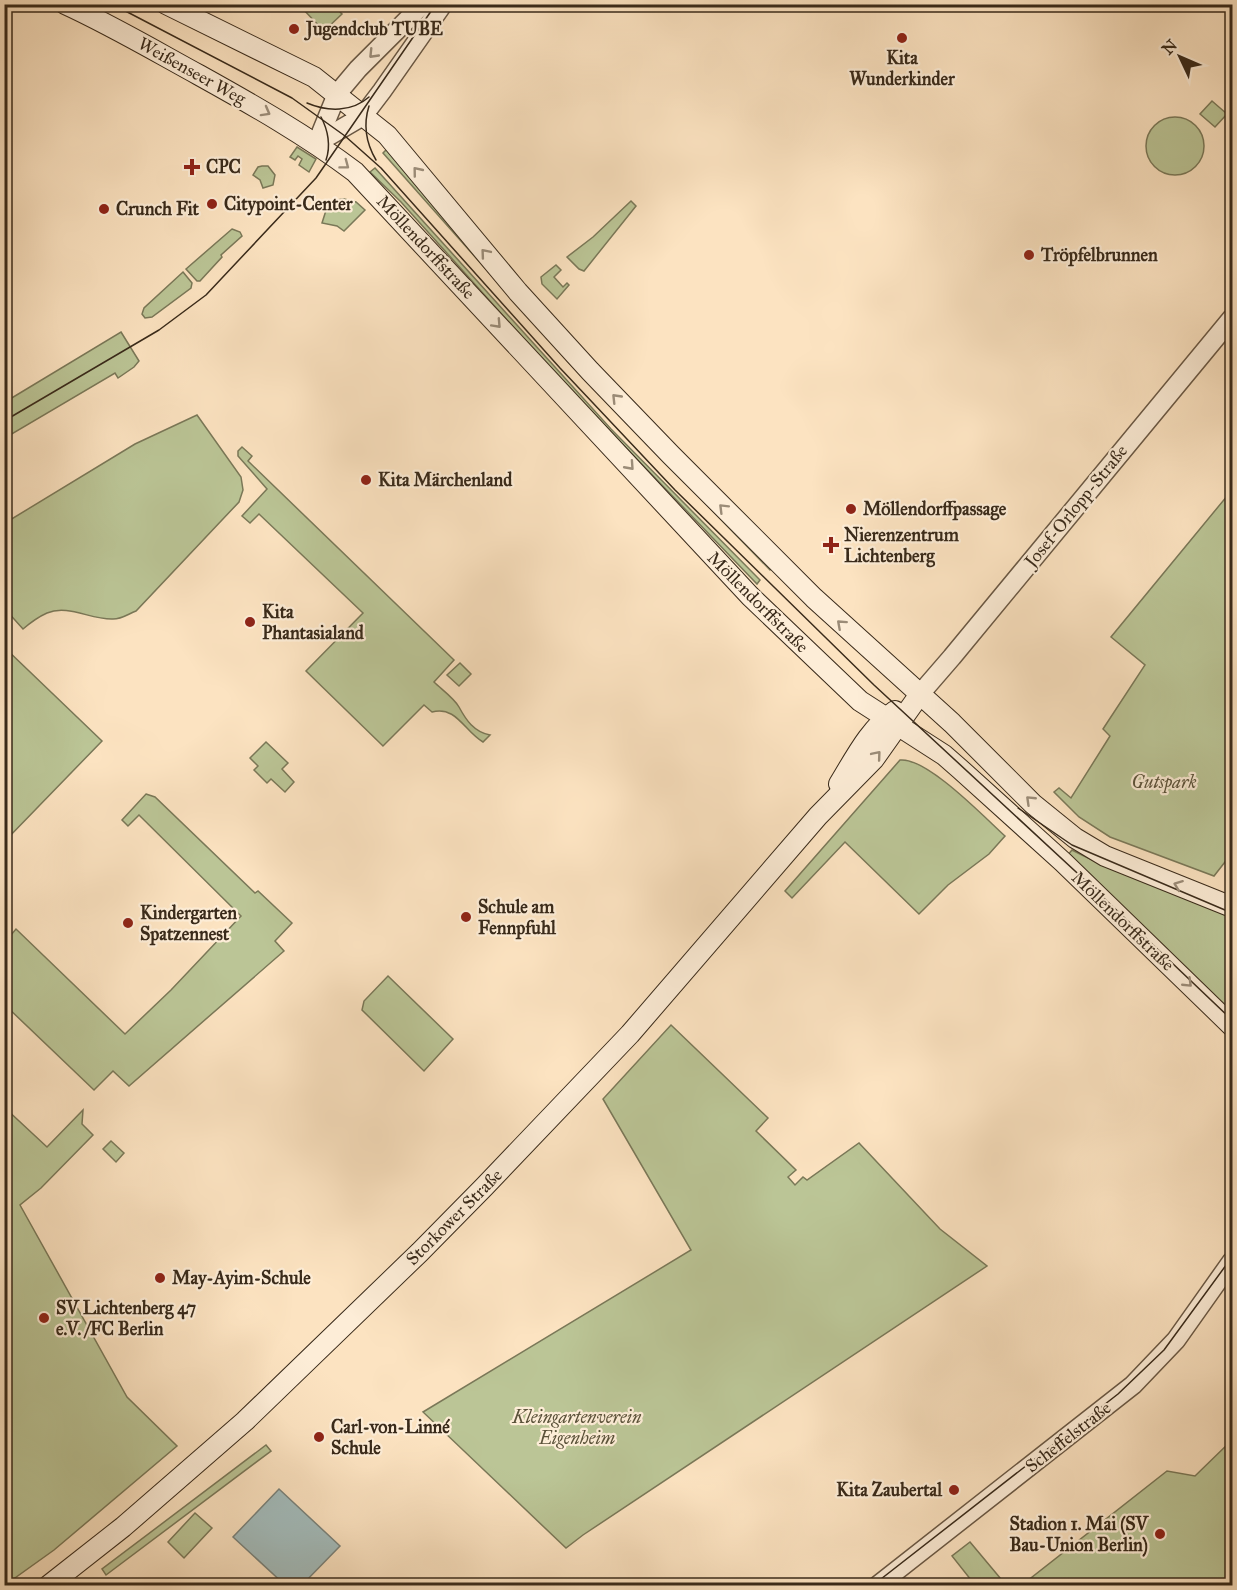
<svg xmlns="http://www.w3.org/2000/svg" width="1237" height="1590" font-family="'IM FELL Great Primer',serif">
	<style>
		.green { fill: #bbc596; stroke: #7a7858; stroke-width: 1.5 }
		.water { fill: #a3bcbc; stroke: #79827b; stroke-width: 1.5 }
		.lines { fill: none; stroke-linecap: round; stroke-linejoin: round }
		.tertiary-casing { stroke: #6a5844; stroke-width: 21 }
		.secondary-casing { stroke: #392a1a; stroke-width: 22 }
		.tertiary { stroke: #fdedd7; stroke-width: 18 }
		.secondary { stroke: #fdedd7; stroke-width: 20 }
		.tram { stroke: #392a1a; stroke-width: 1.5 }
		.oneway { stroke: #9b8c78 }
		.poi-dot { fill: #8f2418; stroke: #fdedd7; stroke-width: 2 }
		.labels { text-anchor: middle; stroke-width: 4.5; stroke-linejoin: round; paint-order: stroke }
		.poi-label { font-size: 18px; font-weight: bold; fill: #392a1a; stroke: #fdedd7; text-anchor: start }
		.street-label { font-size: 18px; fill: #392a1a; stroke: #fdedd7 }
		.park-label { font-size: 18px; font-style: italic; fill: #5a5139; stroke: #fdedd7 }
	</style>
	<rect width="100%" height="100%" fill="#fce3c1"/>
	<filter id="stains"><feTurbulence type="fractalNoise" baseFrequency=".00333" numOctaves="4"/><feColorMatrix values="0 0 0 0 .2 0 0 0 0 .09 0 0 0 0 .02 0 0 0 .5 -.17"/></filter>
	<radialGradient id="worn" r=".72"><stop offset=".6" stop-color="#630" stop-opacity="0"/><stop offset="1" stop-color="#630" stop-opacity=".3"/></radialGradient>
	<!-- green -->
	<g class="green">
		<path d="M299,5H333L342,14L324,31Z"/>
		<path d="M1212,101L1227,114L1215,127L1200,114Z"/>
		<circle cx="1175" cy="146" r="29"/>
		<path d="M297,147L316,159L309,172L299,165L302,159L298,156L295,160L290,157Z"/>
		<path d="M389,147C500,299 642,433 773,567L770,570L570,364L383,153Z"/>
		<path d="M262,166H268L275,175L273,185L263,188L260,180L253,175L258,167Z"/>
		<path d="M375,168L611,429L760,580L757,584L560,379L401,202L370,172Z"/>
		<path d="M344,199L356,202L365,210L344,231L337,226L322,223L329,201Z"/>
		<path d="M631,201L636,206L584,271L579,269L567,257L593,237Z"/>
		<path d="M232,229L240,232L242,236L221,255L222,257L200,281H197L186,269Z"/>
		<path d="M556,265L561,270L554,277L563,287L567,283L569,285L557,299L542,284L541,277Z"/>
		<path d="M183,272L192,283L191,288L152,317L145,318L142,314L144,308Z"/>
		<path d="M121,332L139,361L134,367L118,378L115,373L5,438V402Z"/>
		<path d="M197,415L241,477L243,490L239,502L136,611C128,614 122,619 113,619C91,620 68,604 47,613C38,617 30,623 23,629L5,609V523L135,444Z"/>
		<path d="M242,447L252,456L248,461L454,660L434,682C441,689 454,698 459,707C466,720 474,732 490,735L483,742C465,732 456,705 432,712L424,705L383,746L306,671L363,613L259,514L250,523L242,516L267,489L238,456V451Z"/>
		<path d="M1232,490V853L1214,876L1110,837L1079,817L1054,792L1059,788L1071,798L1110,736L1103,729L1145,665L1111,637Z"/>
		<path d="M4,647L102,741L5,841H4Z"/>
		<path d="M460,663L471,674L459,686L447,675Z"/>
		<path d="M266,742L288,763L282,769L294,782L285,792L271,779L267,783L254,770L258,766L250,758Z"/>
		<path d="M900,760C927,757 985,818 1005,836L989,854L948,885L919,914L845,842L792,898L785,891Z"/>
		<path d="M146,794L155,797L255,893L258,891L292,923L275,941L284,951L129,1086L113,1071L94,1090L5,1005V942L16,929L125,1034L171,990L241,916L139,815L128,826L122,820Z"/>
		<path d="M1072,850C1122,876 1180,894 1232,916V1016L1067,856Z"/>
		<path d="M388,976L453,1039L424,1071L362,1010L364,1001Z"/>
		<path d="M671,1025L768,1118L756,1131L796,1170L788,1177L795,1185L803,1177L807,1180L859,1143L940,1229L987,1266L583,1535L566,1548L423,1412L691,1250L603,1099Z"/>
		<path d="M4,1107L47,1147L83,1110L82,1124L93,1135L41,1188L20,1205L127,1397L177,1446L54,1550L5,1585Z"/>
		<path d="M111,1141L124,1153L116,1162L103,1149Z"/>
		<path d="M1232,1440V1585H1022L1167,1471L1195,1476Z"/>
		<path d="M266,1445L271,1451L106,1575L102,1569Z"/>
		<path d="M195,1513L212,1528L184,1558L168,1542Z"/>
		<path d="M970,1542L1006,1585H975L952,1556Z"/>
	</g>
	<!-- water -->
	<path class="water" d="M279,1489L340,1546L302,1585H285L233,1537Z"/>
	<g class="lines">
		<!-- tertiary casing -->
		<g class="tertiary-casing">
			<g id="tertiary">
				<path d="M317,143L363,116L382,91L443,4"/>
				<path d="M317,143L337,94L358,69L423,4"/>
				<path d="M920,694L952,657L1232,318"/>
				<path d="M877,1586L1133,1385L1176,1340L1232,1261"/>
			</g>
		</g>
		<!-- secondary casing -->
		<g class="secondary-casing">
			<g id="secondary">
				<path d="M65,4C111,25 155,51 199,75C253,105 306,135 355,172L750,596L860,701L944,755L960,769L1063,862L1232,1026"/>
				<path d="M166,4L314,77L387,135L518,292L590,371L671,455L814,598L952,723L1033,804L1075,838L1105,856L1232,907"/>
				<path d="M839,784C855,758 869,729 895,711"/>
				<path d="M48,1586L123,1527L245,1421L420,1252L484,1187L630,1034L818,816L874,759L920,694"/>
			</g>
		</g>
		<!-- tertiary -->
		<use href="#tertiary" class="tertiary"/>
		<!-- secondary -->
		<use href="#secondary" class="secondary"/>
		<!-- tram -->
		<g class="tram">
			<path d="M112,4L292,98L345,136L381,168L560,368L675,490L874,685L1088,883L1232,1020"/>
			<path d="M307,103C328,112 352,112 369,97"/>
			<path d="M369,106C363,125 366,143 376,160"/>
			<path d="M321,117C328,130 331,146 326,160"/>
			<path d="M4,421L159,330L206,295L316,178L436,4"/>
			<path d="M1018,808L1072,845L1232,913"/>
			<path d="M872,1586L1118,1394L1164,1350L1232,1257"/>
		</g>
	</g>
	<!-- one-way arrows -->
	<defs><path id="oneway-chevron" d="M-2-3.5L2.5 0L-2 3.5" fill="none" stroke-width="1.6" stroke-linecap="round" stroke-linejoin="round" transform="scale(1.5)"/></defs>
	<g class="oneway">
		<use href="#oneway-chevron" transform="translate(373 54) rotate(134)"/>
		<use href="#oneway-chevron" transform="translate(266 112) rotate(29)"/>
		<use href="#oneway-chevron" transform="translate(345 165) rotate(37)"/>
		<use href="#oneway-chevron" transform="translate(417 171) rotate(-129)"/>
		<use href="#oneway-chevron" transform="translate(485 253) rotate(-130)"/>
		<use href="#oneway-chevron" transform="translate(497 324) rotate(47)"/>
		<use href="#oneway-chevron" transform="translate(616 398) rotate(-134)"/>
		<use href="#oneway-chevron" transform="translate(630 466) rotate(48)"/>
		<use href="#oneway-chevron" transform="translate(723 508) rotate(-135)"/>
		<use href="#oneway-chevron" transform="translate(841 624) rotate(-138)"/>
		<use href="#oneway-chevron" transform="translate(877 755) rotate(-50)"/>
		<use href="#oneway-chevron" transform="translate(1030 800) rotate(-136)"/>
		<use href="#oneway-chevron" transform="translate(1178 885) rotate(-159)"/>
		<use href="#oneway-chevron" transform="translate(1188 983) rotate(44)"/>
	</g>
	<!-- markers -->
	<g class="poi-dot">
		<circle cx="294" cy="29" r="6"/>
		<circle cx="902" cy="38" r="6"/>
		<path d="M189 158h6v6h6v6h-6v6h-6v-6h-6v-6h6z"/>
		<circle cx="212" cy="204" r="6"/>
		<circle cx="104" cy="209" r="6"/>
		<circle cx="1029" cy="255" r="6"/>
		<circle cx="366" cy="480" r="6"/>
		<circle cx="851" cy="509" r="6"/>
		<path d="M828 536h6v6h6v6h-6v6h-6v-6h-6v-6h6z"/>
		<circle cx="250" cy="622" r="6"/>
		<circle cx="466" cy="917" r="6"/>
		<circle cx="128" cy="923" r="6"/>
		<circle cx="160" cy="1278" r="6"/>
		<circle cx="44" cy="1318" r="6"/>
		<circle cx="319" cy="1437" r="6"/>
		<circle cx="954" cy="1490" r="6"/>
		<circle cx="1160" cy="1534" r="6"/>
	</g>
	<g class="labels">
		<!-- poi labels -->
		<g class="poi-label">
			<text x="306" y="35">Jugendclub TUBE</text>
			<text x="902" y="64" text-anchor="middle">Kita<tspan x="902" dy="21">Wunderkinder</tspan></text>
			<text x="206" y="173">CPC</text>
			<text x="224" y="210">Citypoint-Center</text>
			<text x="116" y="215">Crunch Fit</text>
			<text x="1041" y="261">Tröpfelbrunnen</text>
			<text x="378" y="486">Kita Märchenland</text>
			<text x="863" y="515">Möllendorffpassage</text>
			<text x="844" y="541">Nierenzentrum<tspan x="844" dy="21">Lichtenberg</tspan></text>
			<text x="262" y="618">Kita<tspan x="262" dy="21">Phantasialand</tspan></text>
			<text x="478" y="913">Schule am<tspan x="478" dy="21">Fennpfuhl</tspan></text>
			<text x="140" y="919">Kindergarten<tspan x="140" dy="21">Spatzennest</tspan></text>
			<text x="172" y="1284">May-Ayim-Schule</text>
			<text x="56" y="1314">SV Lichtenberg 47<tspan x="56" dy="21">e.V. /FC Berlin</tspan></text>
			<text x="331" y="1433">Carl-von-Linné<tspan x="331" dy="21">Schule</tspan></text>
			<text x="942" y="1496" text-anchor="end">Kita Zaubertal</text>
			<text x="1148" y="1530" text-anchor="end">Stadion 1. Mai (SV<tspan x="1148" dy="21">Bau-Union Berlin)</tspan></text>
		</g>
		<!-- street labels -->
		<g class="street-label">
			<text transform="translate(192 71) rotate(29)" y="6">Weißenseer Weg</text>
			<text transform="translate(426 247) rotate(47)" y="6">Möllendorffstraße</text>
			<text transform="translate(1076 506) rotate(-51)" y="6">Josef-Orlopp-Straße</text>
			<text transform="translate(758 602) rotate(45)" y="6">Möllendorffstraße</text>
			<text transform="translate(1123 921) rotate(44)" y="6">Möllendorffstraße</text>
			<text transform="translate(454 1217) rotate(-45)" y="6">Storkower Straße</text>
			<text transform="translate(1068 1437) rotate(-38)" y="6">Scheffelstraße</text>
		</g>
		<!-- park labels -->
		<g class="park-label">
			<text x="1164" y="788">Gutspark</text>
			<text x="577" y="1423">Kleingartenverein<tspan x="577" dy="21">Eigenheim</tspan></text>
		</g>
	</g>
	<!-- margin -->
	<rect width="1237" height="1590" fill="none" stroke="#fce3c1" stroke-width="24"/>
	<rect x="6" y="6" width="1225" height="1578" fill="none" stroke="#392a1a" stroke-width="3"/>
	<rect x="12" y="12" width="1213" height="1566" fill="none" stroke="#392a1a" stroke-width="1.5"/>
	<!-- north arrow -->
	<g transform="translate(1180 57) rotate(314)" stroke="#fdedd7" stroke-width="4.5" paint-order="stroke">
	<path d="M0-4.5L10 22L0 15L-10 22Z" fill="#392a1a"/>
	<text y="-9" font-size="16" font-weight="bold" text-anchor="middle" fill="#392a1a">N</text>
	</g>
	<rect width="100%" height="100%" filter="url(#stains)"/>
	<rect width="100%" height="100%" fill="url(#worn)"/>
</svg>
